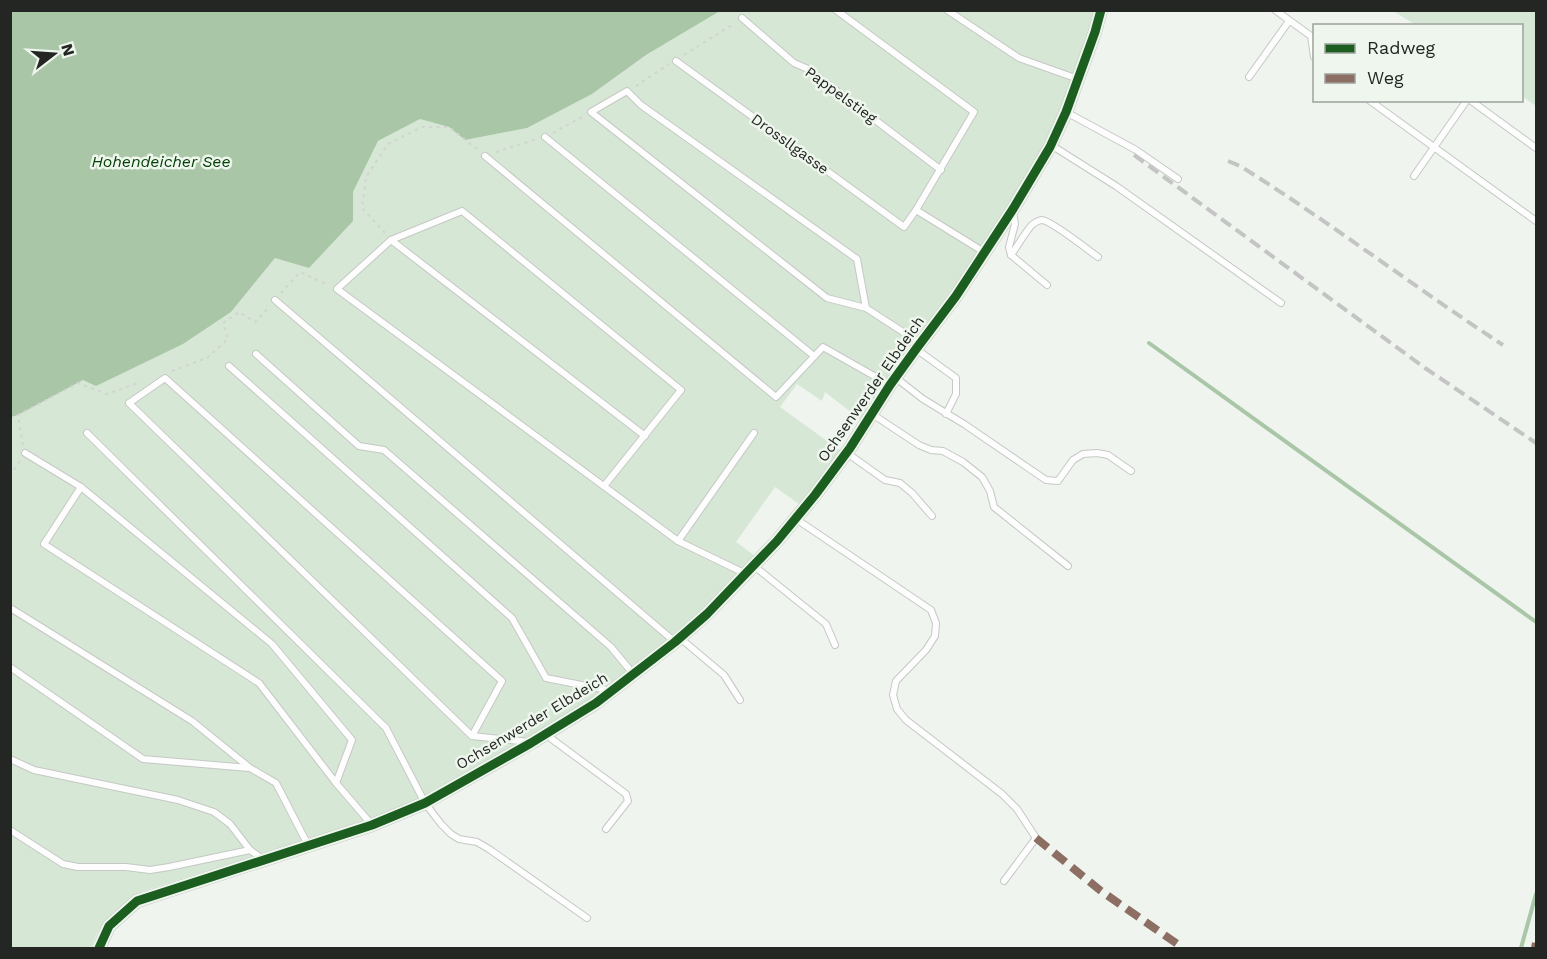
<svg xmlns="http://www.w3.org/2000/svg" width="1547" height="959" font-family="'Work Sans',sans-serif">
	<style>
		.green { fill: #d6e7d5 }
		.water { fill: #a9c6a7 }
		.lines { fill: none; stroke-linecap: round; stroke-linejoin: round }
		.stream { stroke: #a9c6a7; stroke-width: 4 }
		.lane-casing { stroke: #c5c8c5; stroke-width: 8 }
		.street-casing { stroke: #c5c8c5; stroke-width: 14 }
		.path { stroke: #d2d3d2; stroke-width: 2; stroke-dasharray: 3 4.5; stroke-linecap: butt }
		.lane { stroke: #fdfdfd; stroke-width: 6 }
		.street { stroke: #fdfdfd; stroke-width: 12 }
		.rail { stroke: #c3c4c3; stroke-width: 4; stroke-dasharray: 12 6; stroke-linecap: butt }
		.quiet { stroke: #8d6e63; stroke-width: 8; stroke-dasharray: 15 8; stroke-linecap: butt }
		.cycleway-casing { stroke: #eef6ed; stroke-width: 13 }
		.cycleway { stroke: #1b5e20; stroke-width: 9 }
		.labels { text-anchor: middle; stroke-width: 5; stroke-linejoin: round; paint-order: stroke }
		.street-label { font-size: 15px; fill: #232623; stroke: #eef6ed }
		.water-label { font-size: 16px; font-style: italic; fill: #054106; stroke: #eef6ed }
	</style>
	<rect width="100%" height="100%" fill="#eff4ef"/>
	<!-- green -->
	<g class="green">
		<path d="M720,11H1095L1091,27L1067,94L1041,151L1003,215L970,265L896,366L861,420L825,392L822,401L797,384L780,407L841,451L829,470L799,504L775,487L736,542L755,556L687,625L600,693L536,733L428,794L384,815L339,830L143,891C118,907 101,919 91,948H11L10,459L12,456L11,453V417L18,415L83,380L96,385L183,344L231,312L275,258L353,221V192L378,141L420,119L449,127L465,140L527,128L592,94L646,55Z"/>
		<path d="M1393,11H1533L1536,13V106L1522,96V26L1416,25Z"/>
	</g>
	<!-- water -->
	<path class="water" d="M11,10H720V11L646,55L592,94L527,128L465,140L449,127L420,119L378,141L353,192V221L309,268L275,258L231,312L183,344L96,386L83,380L18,415L11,417Z"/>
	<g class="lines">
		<!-- stream -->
		<g class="stream">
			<path d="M1149,343L1536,622"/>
			<path d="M1521,948L1536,894"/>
		</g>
		<!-- lane casing -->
		<g class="lane-casing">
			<g id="lane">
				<path d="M947,10L1019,58L1078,79"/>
				<path d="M1275,10L1311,36L1314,57"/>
				<path d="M742,18L794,63L808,69L941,170"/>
				<path d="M676,61L904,227L916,210L974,112L836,10"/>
				<path d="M1249,77L1289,21"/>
				<path d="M1369,100L1536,221"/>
				<path d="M1470,100L1536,148"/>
				<path d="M1066,112L1136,150L1178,179"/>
				<path d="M545,137L814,356"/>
				<path d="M1051,145L1116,186L1281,303"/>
				<path d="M485,156L776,397L823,347L890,385"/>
				<path d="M1414,176L1467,100"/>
				<path d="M916,210L984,252"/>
				<path d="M1013,212L1015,224L1009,247L1011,255L1047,285"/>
				<path d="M391,240L645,436"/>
				<path d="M1011,255C1017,247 1027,229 1033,224C1036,222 1039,220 1042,220C1052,221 1088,250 1098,257"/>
				<path d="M275,300L675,642"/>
				<path d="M866,308L857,259L641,105L627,91L591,112L827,298L866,308L920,343"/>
				<path d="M916,349L956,378V394L946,414"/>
				<path d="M256,354L359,446L384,450L611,647L634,675"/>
				<path d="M229,366L512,618L546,678L612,691"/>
				<path d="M896,378L923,399L964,424L1046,480L1058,481L1073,460L1083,454L1097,453L1108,455L1131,471"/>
				<path d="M872,414L919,445L931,450L943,451L963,462L982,477L990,491L994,507L1068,566"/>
				<path d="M87,433L386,728L425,803L441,824L451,834L459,839L477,842L489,849L587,918"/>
				<path d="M25,453L81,487L272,644L352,740L336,783"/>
				<path d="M847,453L885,480L900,483L912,493L932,516"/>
				<path d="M604,486L681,390L462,211L391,240L337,289L678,541L746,574"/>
				<path d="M81,487L44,544L259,683L336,783L372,825"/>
				<path d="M796,519L931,610L936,623L935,636L926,650L896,681L893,695L897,709L906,720L1002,794L1017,809L1036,838L1004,881"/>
				<path d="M678,541L754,433"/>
				<path d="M754,566L826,624L835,645"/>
				<path d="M10,611L12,609L192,721L250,768L276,783L308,845"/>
				<path d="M680,638L724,675L740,700"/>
				<path d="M10,667L143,759L249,768"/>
				<path d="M545,734L626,794L628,801L606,829"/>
				<path d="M472,736L502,681L165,378L129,403L472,736L529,742"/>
				<path d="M10,759L34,770L178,800L214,812L230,824L250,850L264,860"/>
				<path d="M10,830L63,864L78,867H126L150,870L169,867L250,850"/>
			</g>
		</g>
		<!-- street casing -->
		<g class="street-casing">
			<path id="street" d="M99,948L109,926L137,901L372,825L425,803L531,743L596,703L675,642L707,614L777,541L815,495L850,448L890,385L916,349L956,296L1013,209L1050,147L1066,112L1095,32L1101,10"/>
		</g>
		<!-- path -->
		<g class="path">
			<path d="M684,55L735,23"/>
			<path d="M636,86L669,64"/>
			<path d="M553,133L582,117"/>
			<path d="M496,152L537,139"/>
			<path d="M385,233L362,208L366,177L388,144L422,127H449L478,150"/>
			<path d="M281,293L300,272L328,285"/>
			<path d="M172,371L207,358L228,339L223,323L239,312L255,322L269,307"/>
			<path d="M23,445L18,415L78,383L107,394L141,382"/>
			<path d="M10,476L20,461"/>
		</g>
		<!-- lane -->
		<use href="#lane" class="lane"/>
		<!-- street -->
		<use href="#street" class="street"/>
		<!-- rail -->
		<g class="rail">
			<path d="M1134,155L1425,368L1536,443"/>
			<path d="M1228,161L1240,166C1330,222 1414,287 1503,345"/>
		</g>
		<!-- quiet -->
		<g class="quiet">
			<path d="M1036,838L1101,891L1183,948"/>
			<path d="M1535,948L1536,943"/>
		</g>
		<!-- cycleway casing -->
		<g class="cycleway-casing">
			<path id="cycleway" d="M99,948L109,926L137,901L372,825L425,803L531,743L596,703L675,642L707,614L777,541L815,495L850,448L890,385L916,349L956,296L1013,209L1050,147L1066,112L1095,32L1101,10"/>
		</g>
		<!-- cycleway -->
		<use href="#cycleway" class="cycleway"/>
	</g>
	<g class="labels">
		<!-- street labels -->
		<g class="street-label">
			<text transform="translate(841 95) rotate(36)" y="5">Pappelstieg</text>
			<text transform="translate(790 144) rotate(36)" y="5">Drossllgasse</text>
			<text transform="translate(871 389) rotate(-55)" y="5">Ochsenwerder Elbdeich</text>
			<text transform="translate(532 721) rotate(-31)" y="5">Ochsenwerder Elbdeich</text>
		</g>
		<!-- water labels -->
		<g class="water-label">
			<text x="161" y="167">Hohendeicher See</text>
		</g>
	</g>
	<!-- border -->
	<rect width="1547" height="959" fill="none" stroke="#232623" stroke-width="24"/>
	<!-- legend -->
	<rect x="1313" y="24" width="210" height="78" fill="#eef6ed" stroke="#9da39c" stroke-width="1.5"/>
	<rect x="1325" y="44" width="30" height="9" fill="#1b5e20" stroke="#9da39c" stroke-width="1.5"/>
	<text x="1367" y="54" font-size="18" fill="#232623">Radweg</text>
	<rect x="1325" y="74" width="30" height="9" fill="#8d6e63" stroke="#9da39c" stroke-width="1.5"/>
	<text x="1367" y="84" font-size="18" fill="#232623">Weg</text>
	<!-- north arrow -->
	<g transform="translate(54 54) rotate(73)" stroke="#eef6ed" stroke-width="4.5" paint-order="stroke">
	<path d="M0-4.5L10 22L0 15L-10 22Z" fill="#232623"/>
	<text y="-9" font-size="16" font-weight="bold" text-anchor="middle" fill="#232623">N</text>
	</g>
</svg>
